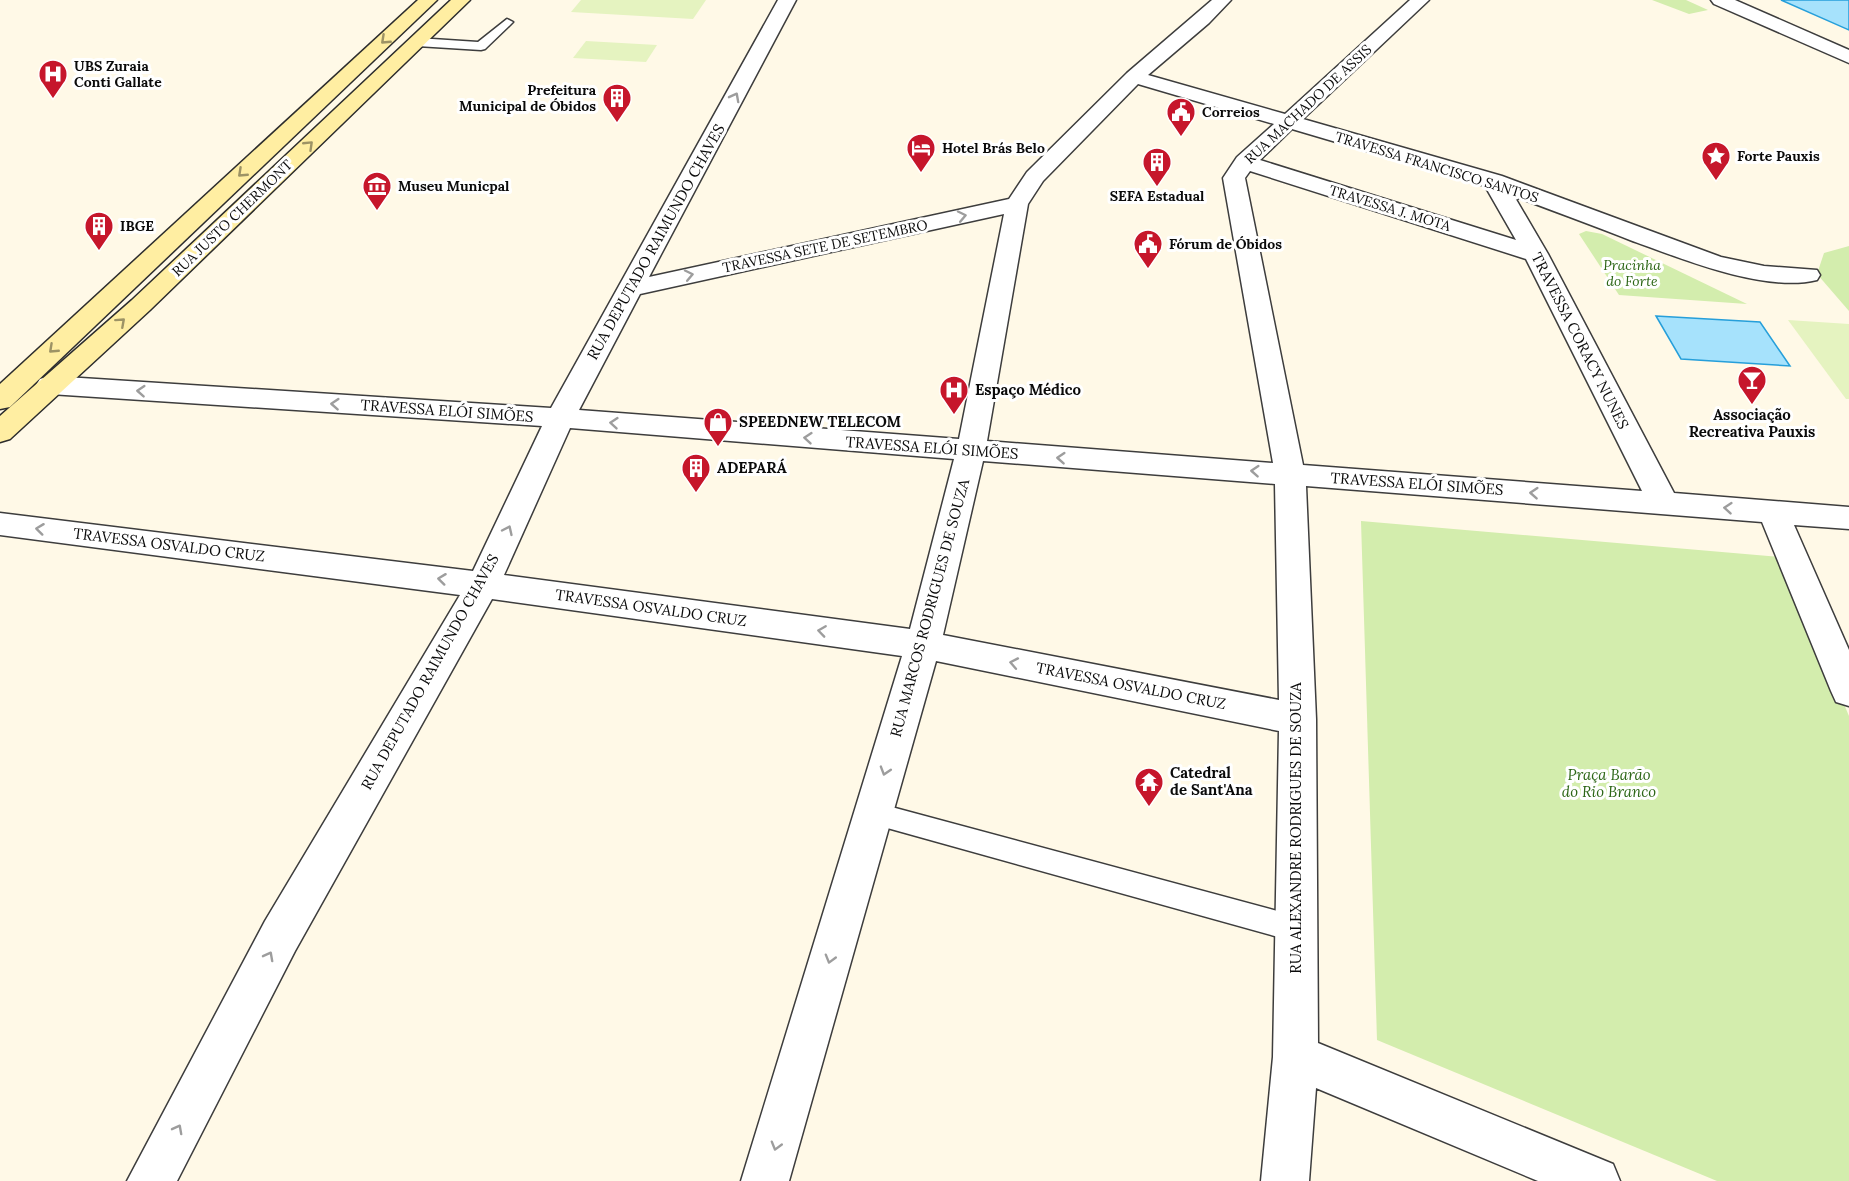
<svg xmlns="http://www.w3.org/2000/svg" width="1849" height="1181" font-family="Lora,serif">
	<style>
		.green { fill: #d3edad }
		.pitch { fill: #e5f3c0 }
		.water { fill: #a6e2fc; stroke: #269fda; stroke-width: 1.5 }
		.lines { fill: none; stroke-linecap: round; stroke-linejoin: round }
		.lane-casing { stroke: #3d3d3d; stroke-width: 3 }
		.street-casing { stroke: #3d3d3d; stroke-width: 3 }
		.secondary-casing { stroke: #2c2c2c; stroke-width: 3 }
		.lane { fill: #fff; fill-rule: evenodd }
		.street { fill: #fff; fill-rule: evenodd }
		.secondary { fill: #ffeea2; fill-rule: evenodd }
		.oneway { stroke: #9d9365 }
		.oneway2 { stroke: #9d9d9d }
		.labels { text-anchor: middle; stroke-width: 6; stroke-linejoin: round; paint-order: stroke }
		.far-poi-label { font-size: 14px; font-weight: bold; fill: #0a0a0a; stroke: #fff; text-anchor: start }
		.far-street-label { font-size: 14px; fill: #0a0a0a; stroke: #fff }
		.far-park-label { font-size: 14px; font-style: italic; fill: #2c6616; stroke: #fff }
		.street-label { font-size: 15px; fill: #0a0a0a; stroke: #fff }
		.poi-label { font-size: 15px; font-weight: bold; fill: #0a0a0a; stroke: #fff; text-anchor: start }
		.park-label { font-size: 15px; font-style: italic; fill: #2c6616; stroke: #fff }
	</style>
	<rect width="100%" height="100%" fill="#fff9e7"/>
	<!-- green -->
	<g class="green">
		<path d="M1652,0H1686L1708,10L1689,14Z"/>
		<path d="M1586,231L1602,234L1747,304L1619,295L1579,234Z"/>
		<path d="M1849,246V311L1817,274L1824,253Z"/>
		<path d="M1361,521L1781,557L1849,716V1181H1717L1377,1040Z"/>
	</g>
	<!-- pitch -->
	<g class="pitch">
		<path d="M581,0H706L693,19L571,12Z"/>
		<path d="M586,41L657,45L646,62L573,58Z"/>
		<path d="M1788,320L1849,324V399H1846Z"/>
	</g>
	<!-- water -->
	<g class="water">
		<path d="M1781,0H1849V30Z"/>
		<path d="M1656,316L1760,322L1790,366L1681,359Z"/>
	</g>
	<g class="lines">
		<!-- lane casing -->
		<g class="lane-casing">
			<g id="lane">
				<path d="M507,19L513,22L511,24L485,49L481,50L417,46L411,42L417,38L478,42Z"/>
				<path d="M873,802L1296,916L1305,920L1309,929L1305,938L1296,942L873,824L864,821L861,813L864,805Z"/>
			</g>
		</g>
		<!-- street casing -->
		<g class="street-casing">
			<g id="street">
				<path d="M778,0H796L649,277L1009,199L1027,172L1127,73L1212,0H1231L1209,23L1148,75L1285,114L1410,0H1429L1303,119L1502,176L1721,257L1764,266L1817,270L1820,275L1817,280C1764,293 1680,258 1630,240C1592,225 1553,211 1514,196L1548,254L1674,493L1849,507V529L1794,525L1849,650V706L1836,702L1831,691L1762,522L1306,486L1316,719L1318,1043L1613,1164L1620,1181H1538L1316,1088L1309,1181H1261L1273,1057L1279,731L936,661L789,1181H741L902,656L492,599L295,951L177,1181H127L265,921L460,595L0,535V513L473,571L542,426L50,394L40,391L36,385L40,379L50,376L551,408ZM1138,84L1274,124L1237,157L1223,178L1273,463L987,441L1028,204L1043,181ZM1292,129L1485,186L1516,240L1260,160ZM1250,171L1526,259L1642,491L1303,465L1245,178ZM1004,214L959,439L579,410L640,294ZM570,428L954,459L910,629L504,575ZM983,461L1275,484L1279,700L943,635Z"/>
				<path d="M1711,0H1735L1849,50V63L1714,4Z"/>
			</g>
		</g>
		<!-- secondary casing -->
		<g class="secondary-casing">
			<g id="secondary">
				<path d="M418,0H437L10,407L0,409V384Z"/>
				<path d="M451,0H470L150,310L10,439L0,442V416L132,300Z"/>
			</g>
		</g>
		<!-- lane -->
		<use href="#lane" class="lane"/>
		<!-- street -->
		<use href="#street" class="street"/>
		<!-- secondary -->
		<use href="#secondary" class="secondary"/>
	</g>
	<!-- one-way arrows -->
	<defs><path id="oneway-chevron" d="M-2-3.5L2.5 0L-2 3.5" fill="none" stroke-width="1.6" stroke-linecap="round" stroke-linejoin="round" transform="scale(1.5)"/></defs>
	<g class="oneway">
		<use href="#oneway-chevron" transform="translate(385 40) rotate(137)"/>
		<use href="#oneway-chevron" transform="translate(309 145) rotate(-44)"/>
		<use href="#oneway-chevron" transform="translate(242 173) rotate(137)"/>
		<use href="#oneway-chevron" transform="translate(121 322) rotate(-42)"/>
		<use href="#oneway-chevron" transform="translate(53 349) rotate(137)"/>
	</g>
	<g class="oneway2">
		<use href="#oneway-chevron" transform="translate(735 97) rotate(-62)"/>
		<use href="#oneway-chevron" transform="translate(962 216) rotate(-12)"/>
		<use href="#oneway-chevron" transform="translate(689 275) rotate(-12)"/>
		<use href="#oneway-chevron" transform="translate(141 391) rotate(-176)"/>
		<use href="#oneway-chevron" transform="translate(335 404) rotate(-176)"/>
		<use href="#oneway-chevron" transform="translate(614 423) rotate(-175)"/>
		<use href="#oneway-chevron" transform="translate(808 438) rotate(-175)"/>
		<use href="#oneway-chevron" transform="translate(1061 458) rotate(-176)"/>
		<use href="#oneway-chevron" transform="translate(1255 471) rotate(-176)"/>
		<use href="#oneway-chevron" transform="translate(1534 493) rotate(-176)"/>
		<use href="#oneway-chevron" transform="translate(1728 508) rotate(-175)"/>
		<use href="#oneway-chevron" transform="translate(40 529) rotate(-173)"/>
		<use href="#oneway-chevron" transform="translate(508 530) rotate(-65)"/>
		<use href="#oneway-chevron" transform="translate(442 579) rotate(-173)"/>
		<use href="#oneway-chevron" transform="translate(822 631) rotate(-172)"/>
		<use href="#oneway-chevron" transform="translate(1014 663) rotate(-169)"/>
		<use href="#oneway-chevron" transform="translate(885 771) rotate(107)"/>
		<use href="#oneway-chevron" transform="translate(269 956) rotate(-62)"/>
		<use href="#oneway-chevron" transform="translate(830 959) rotate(106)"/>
		<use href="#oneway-chevron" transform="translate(178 1129) rotate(-62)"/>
		<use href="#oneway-chevron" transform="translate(776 1146) rotate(106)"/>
	</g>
	<!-- icons -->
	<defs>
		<g id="hospital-pin" transform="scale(1.5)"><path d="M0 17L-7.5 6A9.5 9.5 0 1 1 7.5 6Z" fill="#c6162b" stroke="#fff"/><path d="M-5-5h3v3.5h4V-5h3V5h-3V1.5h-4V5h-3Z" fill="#fff"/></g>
		<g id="building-pin" transform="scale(1.5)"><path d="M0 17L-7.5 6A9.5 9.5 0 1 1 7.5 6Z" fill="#c6162b" stroke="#fff"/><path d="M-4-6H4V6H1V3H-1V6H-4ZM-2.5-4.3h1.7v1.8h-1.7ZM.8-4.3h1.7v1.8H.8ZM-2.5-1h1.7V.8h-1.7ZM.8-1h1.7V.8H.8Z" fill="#fff"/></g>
		<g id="civic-pin" transform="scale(1.5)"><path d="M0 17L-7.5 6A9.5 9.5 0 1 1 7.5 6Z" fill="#c6162b" stroke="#fff"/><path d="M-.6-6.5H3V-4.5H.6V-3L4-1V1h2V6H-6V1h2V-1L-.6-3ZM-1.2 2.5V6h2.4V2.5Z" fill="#fff"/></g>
		<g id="hotel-pin" transform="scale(1.5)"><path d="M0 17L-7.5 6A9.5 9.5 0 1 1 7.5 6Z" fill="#c6162b" stroke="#fff"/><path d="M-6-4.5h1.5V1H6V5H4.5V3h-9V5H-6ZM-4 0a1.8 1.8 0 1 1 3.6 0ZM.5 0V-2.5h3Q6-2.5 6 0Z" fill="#fff"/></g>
		<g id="sight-pin" transform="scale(1.5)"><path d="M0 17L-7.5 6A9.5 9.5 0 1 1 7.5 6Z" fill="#c6162b" stroke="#fff"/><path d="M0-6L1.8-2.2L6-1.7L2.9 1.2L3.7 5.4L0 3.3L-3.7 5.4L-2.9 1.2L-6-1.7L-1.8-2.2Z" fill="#fff"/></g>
		<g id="museum-pin" transform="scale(1.5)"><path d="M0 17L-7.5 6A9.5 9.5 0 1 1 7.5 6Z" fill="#c6162b" stroke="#fff"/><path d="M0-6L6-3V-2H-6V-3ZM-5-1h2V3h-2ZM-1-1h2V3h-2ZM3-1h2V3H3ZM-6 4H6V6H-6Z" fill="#fff"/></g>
		<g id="bar-pin" transform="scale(1.5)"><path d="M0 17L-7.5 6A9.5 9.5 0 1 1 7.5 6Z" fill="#c6162b" stroke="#fff"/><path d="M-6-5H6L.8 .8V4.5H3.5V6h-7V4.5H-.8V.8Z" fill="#fff"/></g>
		<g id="shop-pin" transform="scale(1.5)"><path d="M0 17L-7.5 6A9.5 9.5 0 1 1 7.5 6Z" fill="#c6162b" stroke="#fff"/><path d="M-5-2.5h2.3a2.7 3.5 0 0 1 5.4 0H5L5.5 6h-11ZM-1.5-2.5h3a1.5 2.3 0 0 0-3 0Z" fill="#fff"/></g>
		<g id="temple-pin" transform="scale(1.5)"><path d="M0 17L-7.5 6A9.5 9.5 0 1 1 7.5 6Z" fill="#c6162b" stroke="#fff"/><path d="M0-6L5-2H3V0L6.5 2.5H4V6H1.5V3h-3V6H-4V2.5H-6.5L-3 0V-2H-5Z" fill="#fff"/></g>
	</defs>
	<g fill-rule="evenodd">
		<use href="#hospital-pin" x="53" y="74"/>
		<use href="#building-pin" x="617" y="98"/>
		<use href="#civic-pin" x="1181" y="112"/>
		<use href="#hotel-pin" x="921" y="148"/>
		<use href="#sight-pin" x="1716" y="156"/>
		<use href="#building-pin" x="1157" y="162"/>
		<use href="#museum-pin" x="377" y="186"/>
		<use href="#building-pin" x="99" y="226"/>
		<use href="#civic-pin" x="1148" y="244"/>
		<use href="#bar-pin" x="1752" y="380"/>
		<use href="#hospital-pin" x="954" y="390"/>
		<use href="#shop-pin" x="718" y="422"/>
		<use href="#building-pin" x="696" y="468"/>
		<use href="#temple-pin" x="1149" y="782"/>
	</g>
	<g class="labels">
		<!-- far-poi labels -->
		<g class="far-poi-label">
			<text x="74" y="71">UBS Zuraia<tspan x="74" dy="16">Conti Gallate</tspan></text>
			<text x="596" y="95" text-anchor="end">Prefeitura<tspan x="596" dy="16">Municipal de Óbidos</tspan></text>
			<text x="1202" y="117">Correios</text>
			<text x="942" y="153">Hotel Brás Belo</text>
			<text x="1737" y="161">Forte Pauxis</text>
			<text x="398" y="191">Museu Municpal</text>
			<text x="1157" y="201" text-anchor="middle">SEFA Estadual</text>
			<text x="120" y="231">IBGE</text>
			<text x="1169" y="249">Fórum de Óbidos</text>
		</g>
		<!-- far-street labels -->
		<g class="far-street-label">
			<text transform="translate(1308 104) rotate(-43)" y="5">RUA MACHADO DE ASSIS</text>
			<text transform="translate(1437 167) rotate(17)" y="5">TRAVESSA FRANCISCO SANTOS</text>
			<text transform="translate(1390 208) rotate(17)" y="5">TRAVESSA J. MOTA</text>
			<text transform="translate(232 218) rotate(-44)" y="5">RUA JUSTO CHERMONT</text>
			<text transform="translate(825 246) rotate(-12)" y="5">TRAVESSA SETE DE SETEMBRO</text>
		</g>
		<!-- far-park labels -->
		<g class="far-park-label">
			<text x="1632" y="270">Pracinha<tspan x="1632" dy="16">do Forte</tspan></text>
		</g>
		<!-- street labels -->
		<g class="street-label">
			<text transform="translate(656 242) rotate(-61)" y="5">RUA DEPUTADO RAIMUNDO CHAVES</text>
			<text transform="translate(1580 341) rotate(63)" y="5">TRAVESSA CORACY NUNES</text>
			<text transform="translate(447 411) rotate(4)" y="5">TRAVESSA ELÓI SIMÕES</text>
			<text transform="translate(932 448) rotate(4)" y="5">TRAVESSA ELÓI SIMÕES</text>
			<text transform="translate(1417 484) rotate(4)" y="5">TRAVESSA ELÓI SIMÕES</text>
			<text transform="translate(169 545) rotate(7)" y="5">TRAVESSA OSVALDO CRUZ</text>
			<text transform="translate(651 608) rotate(8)" y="5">TRAVESSA OSVALDO CRUZ</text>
			<text transform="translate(930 608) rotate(-75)" y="5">RUA MARCOS RODRIGUES DE SOUZA</text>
			<text transform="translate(430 672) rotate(-61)" y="5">RUA DEPUTADO RAIMUNDO CHAVES</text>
			<text transform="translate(1131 686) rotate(11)" y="5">TRAVESSA OSVALDO CRUZ</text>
			<text transform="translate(1296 828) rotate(-90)" y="5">RUA ALEXANDRE RODRIGUES DE SOUZA</text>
		</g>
		<!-- poi labels -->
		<g class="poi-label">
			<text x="975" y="395">Espaço Médico</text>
			<text x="1752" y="420" text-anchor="middle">Associação<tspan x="1752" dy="17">Recreativa Pauxis</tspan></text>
			<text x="739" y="427">SPEEDNEW TELECOM</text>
			<text x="717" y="473">ADEPARÁ</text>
			<text x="1170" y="778">Catedral<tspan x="1170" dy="17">de Sant'Ana</tspan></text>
		</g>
		<!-- park labels -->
		<g class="park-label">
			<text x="1609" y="780">Praça Barão<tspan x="1609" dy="17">do Rio Branco</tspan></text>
		</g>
	</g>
</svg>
